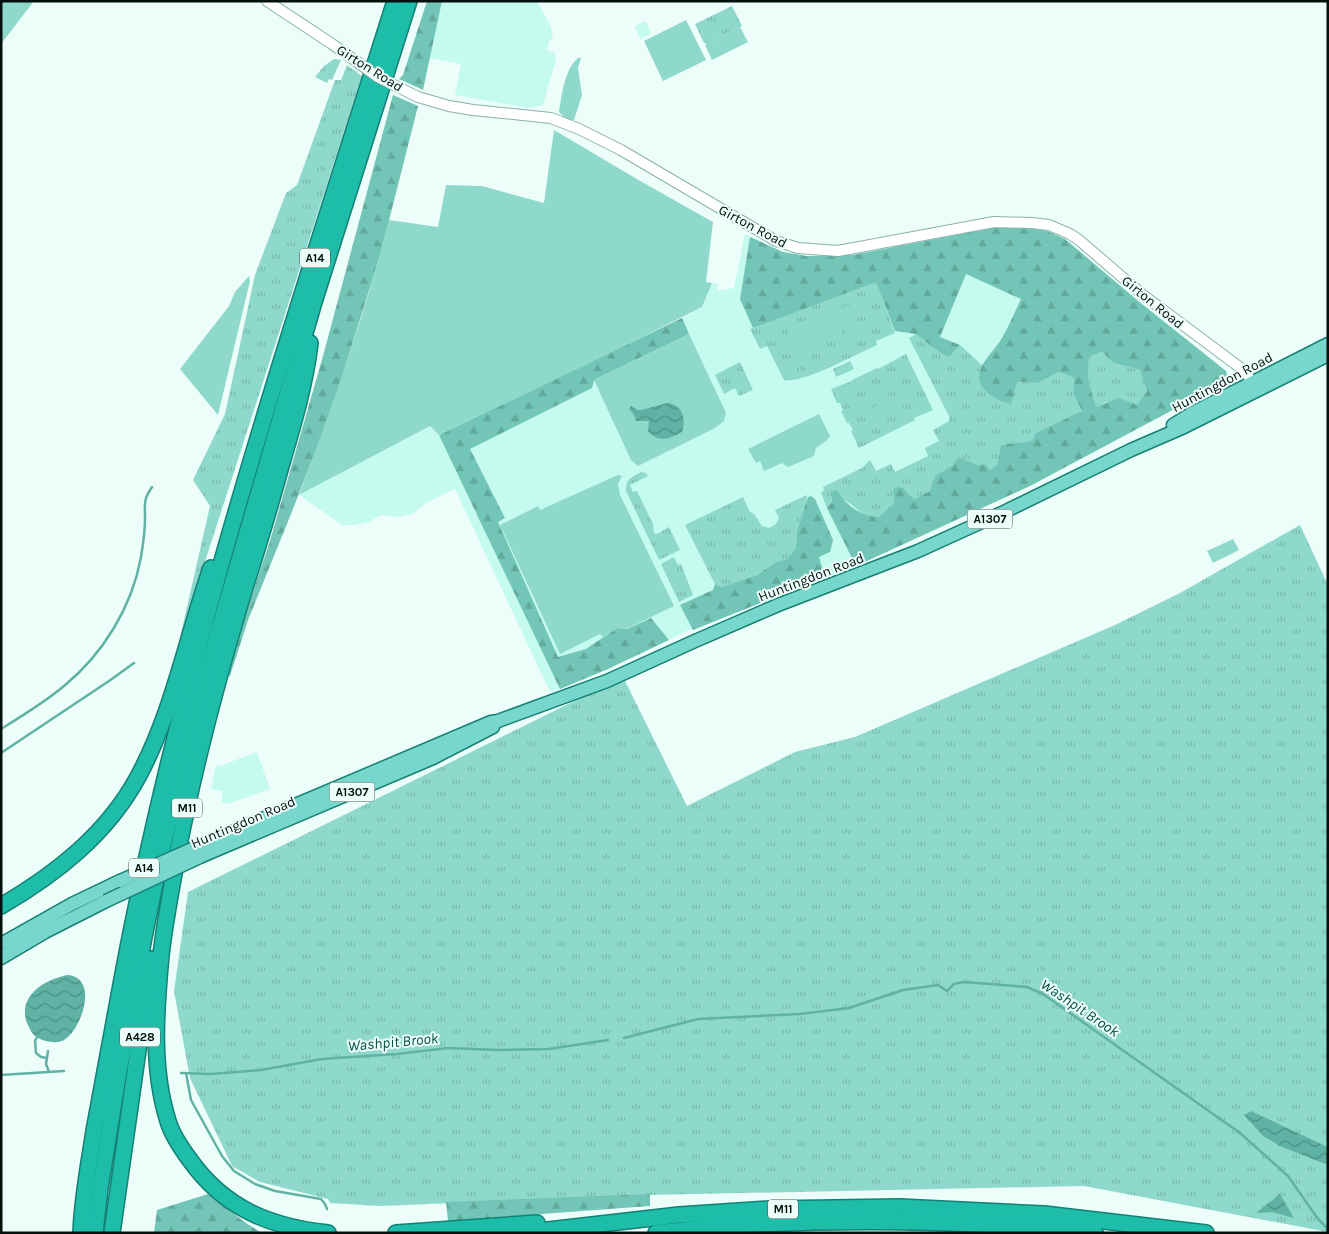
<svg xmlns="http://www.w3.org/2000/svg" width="1329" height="1234" font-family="Karla,sans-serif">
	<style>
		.built { fill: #c5faef }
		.grass { fill: url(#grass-tufts) }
		.forest { fill: url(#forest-firs); fill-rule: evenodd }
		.green { fill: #8ed9cb }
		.water { fill: url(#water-waves) }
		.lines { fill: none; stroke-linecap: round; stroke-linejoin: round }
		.stream { stroke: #5fb2a4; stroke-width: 2.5 }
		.minor-casing { stroke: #8ab2aa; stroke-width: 12 }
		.major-casing { stroke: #148073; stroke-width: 15 }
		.highway-casing { stroke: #148073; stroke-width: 18 }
		.minor { stroke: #fff; stroke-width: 10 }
		.major { stroke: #77d7cc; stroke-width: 12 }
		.highway { stroke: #1dbdaa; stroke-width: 15 }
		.minor-bridge-casing { stroke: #8ab2aa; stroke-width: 12; stroke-linecap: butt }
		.major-bridge-casing { stroke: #148073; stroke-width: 15; stroke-linecap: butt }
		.minor-bridge { stroke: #fff; stroke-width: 10 }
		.major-bridge { stroke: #77d7cc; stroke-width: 12 }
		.labels { text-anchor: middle; stroke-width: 4; stroke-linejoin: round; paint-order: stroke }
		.shield { fill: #edfdfa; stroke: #495755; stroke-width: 1 }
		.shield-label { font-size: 12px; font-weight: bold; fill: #03100e }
		.street-label { font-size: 14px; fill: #03100e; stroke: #edfdfa }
		.water-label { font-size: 15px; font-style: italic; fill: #055148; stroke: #edfdfa }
	</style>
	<defs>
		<pattern id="grass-tufts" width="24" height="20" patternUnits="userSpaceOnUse" patternTransform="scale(1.25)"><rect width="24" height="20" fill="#8ed9cb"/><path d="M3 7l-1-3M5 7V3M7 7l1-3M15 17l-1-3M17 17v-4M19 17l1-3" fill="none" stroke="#79b9ad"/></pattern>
		<pattern id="forest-firs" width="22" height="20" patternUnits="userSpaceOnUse" patternTransform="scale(1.25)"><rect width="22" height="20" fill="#73c5b7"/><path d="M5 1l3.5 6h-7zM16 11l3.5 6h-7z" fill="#62a89c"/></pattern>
		<pattern id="water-waves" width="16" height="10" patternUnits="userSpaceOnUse" patternTransform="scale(1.25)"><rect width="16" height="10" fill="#5fb2a4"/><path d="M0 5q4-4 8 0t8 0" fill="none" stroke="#4c8f84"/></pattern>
	</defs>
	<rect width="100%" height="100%" fill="#edfdfa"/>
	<!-- built -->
	<g class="built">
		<path d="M442,1H537L551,27L553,37L549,41L547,50L555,53L556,60L543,105L529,108L455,95L461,64L429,58Z"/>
		<path d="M646,21L651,34L640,39L635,26Z"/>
		<path d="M993,228L1047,231L1065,239L1137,300L1226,371L1228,377L1224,382L1197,397L1030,486L856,566L693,630H689L608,669L550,692L455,489L428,502L412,514L397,517L381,515L369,522L353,525H342L299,495L430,426L439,435L682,318L702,307L712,283L718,284L717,291L734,288L745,234L783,252L807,256L852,255Z"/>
		<path d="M257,752L270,789L227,804L223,803L221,801L223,791L211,789L216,765L220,766Z"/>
	</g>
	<!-- grass -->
	<g class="grass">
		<path d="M732,6L742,26L707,44L704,43L695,24Z"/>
		<path d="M334,59L341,60L332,80L329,79L327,83L315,77L324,66Z"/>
		<path d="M347,65L362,76L179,642L210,506L193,480L225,414L255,275L286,193L297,185L335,80H341Z"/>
		<path d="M876,281L895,333L876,341L877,345C858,353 803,384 784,380L767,346L760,349L750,329Z"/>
		<path d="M916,334L935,349L949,356L960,345L982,365L980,370L981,385L1017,382L1038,383L1059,372L1074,378L1073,393L1082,411L1032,441L1001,445L997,465L990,470L971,462L953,465L935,476L931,491L915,499L897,487L893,489L894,503L879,517C858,517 858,506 842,499L832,502L827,508L821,493L824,490L823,487L862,468L870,460L876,471L891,464L895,472L928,456L925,448L939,441L933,430L949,421V416L909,338Z"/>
		<path d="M1102,352L1114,363L1140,370L1147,391L1137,405L1106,402L1096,408L1088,379L1089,355Z"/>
		<path d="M906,354L933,410L914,418L915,420L859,448L851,431L853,430L849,423H847L841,411L843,410L840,403H837L831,389L852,381V380L877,368L878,369Z"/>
		<path d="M850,361L854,369L836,377L833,369Z"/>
		<path d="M740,362L753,390L739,396L735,388L724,394L715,375Z"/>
		<path d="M641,472L646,473L648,476L630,485L633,492L637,491L653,524L654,533L657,534L669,527L680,550L659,560L626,491C625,479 632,477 641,472Z"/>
		<path d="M807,495L806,504L797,531L796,548L787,559L776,562L757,575L722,587L715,584L685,525L743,497L750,512L754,514L762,526L769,528L776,524L779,518L775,510Z"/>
		<path d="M1300,525L1328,585V1232L1084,1186L647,1195L380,1206L330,1203L328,1199L260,1182L232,1166L190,1078L174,991L188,892L623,677L687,806L795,752L855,737L1115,625L1180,593Z"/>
		<path d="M674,557L678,565L681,564L693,595L679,602L661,564Z"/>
	</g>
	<!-- forest -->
	<g class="forest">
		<path d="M427,1H442L423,90L399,79L403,75Z"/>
		<path d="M393,95L418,106L381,252L332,409L291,514L248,620L230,676L225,674L270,541L323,356Z"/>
		<path d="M1022,227L1047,231L1065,239L1137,300L1226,371L1228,377L1224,382L1197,397L1030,486L856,566L827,508L832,502V492L837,490C845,505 862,517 879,517L894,503L893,489L897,487L903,488L908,494L915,499L930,491L935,476L953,465L958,457L978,465L985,464L990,470L997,465L1001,445L1032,441L1036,433L1082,411L1073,393L1074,378L1059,372L1038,383L1017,382L1011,404C992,400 970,385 983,364C988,355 997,347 1002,338C1009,326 1015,312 1021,299L966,274L940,337L960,345L949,357L935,349L916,334L895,331L876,282L753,328L740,299L750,237L783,252L807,256L852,255L993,228ZM1102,352L1114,363L1140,370L1147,391L1137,405L1119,398L1096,407L1088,379L1089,356Z"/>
		<path d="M682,318L689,334L594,380L592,388L470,449L505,518L498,522L558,657L586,649L617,628L627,629L651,618L669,640L608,669L560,689L439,435Z"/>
		<path d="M811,496L815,499L833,540L830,552L819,557L825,577L693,630L680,605L713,590L715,584L722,587L757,575L776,562L787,559L796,548L797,531L808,497Z"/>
		<path d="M208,1194L246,1223L262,1233H154L157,1210Z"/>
		<path d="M650,1194V1206L448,1221L446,1202Z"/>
	</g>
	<!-- green -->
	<g class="green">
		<path d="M1,1H34L1,44Z"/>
		<path d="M686,20L706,60L663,81L644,41Z"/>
		<path d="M740,27L748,42L712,60L705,45Z"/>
		<path d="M578,58H581L578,68L582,95L574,120H567L559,112C562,95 564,70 578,58Z"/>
		<path d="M554,130L642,182L713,222L706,282L712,283L702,307L598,359L439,435L430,426L299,495C333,405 365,313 389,220L438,227L446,185L482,186L544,203Z"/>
		<path d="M249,276L250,281L218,415L180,369L229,306L235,292Z"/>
		<path d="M849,305L859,331L847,335L837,310Z"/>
		<path d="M832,311L842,338L830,342L820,316Z"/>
		<path d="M815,318L826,344L814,349L803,323Z"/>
		<path d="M799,324L810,351L797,356L787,329Z"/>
		<path d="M689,334L726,413L724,421L715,428L638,466L631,460L594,380Z"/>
		<path d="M881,392L883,394L887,392L890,398L881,405L883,409L875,413L872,408L877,405L875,400L877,398L875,395Z"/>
		<path d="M819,414L830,436L826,441L816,448L814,456L788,467L782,463L764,471L760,461L756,463L748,449Z"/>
		<path d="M618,475L622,476L618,484L620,495L674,606L626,629L617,628L603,637L600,634L560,654L500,525L538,506L540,510Z"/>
		<path d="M1233,539L1239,550L1213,563L1207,551Z"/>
	</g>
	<!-- water -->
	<g class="water">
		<path d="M667,403C682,404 687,419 682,432C670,439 658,443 648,431L649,421H636L633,413L629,409L631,406L637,410H641Z"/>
		<path d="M68,975C99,978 82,1029 64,1040C57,1044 46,1042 38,1038C32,1035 30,1029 27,1023C17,996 45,979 68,975Z"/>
		<path d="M1251,1111L1328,1147V1165L1282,1147L1263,1136L1244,1115Z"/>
		<path d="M1280,1194L1294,1218L1272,1212L1256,1213Z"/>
	</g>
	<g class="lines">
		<!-- stream -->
		<g class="stream">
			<path d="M1,729C22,716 45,702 64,686C103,654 132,607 141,557C143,545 145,531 145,519C145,504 143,500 152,487"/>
			<path d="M1,753L109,681L134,663"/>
			<path d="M37,1037L35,1041L36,1053L41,1057L47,1058"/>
			<path d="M624,1038L698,1019L800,1014L849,1008L903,990L938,985L947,991L954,984L964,982L1027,987L1043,994L1240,1133L1288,1176L1318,1219L1328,1229"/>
			<path d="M48,1051L46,1064L49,1072"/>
			<path d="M181,1073L210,1074L261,1070L322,1059L397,1054L448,1048L497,1050L549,1049L608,1040"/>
			<path d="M186,1073L191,1100L222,1156L234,1171L255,1184L275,1191L321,1199L325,1204L327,1209"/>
			<path d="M1,1075L64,1071"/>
		</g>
		<!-- minor casing -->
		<g class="minor-casing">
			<g id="minor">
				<path d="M267,1L332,44"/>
				<path d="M418,97L449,106L473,110L551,118L579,129L621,150L776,241L798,248L838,251L994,222L1032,223L1049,225L1070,234L1079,240L1143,295L1246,372L1255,389"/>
			</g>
		</g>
		<!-- major casing -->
		<g class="major-casing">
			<g id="major">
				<path d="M1173,425L1192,413L1328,344"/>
				<path d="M201,845L491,722L498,721L607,681L695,641L778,605L918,551L1006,511L1131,450L1184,427L1328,355"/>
				<path d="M202,856L433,758L493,727"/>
				<path d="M1,944L72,904L120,881"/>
				<path d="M1,958L45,932L106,901"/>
			</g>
		</g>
		<!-- highway casing -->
		<g class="highway-casing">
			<g id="highway">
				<path d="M310,343C305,385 293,425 281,466C270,506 258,547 245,587C219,674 195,761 178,851C172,886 165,920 161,955C156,1010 151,1067 168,1121C172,1135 181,1148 190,1160C224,1208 270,1227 328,1233"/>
				<path d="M1,906C56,874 107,834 138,777C173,712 187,637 211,568"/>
				<path d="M81,1233C82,1199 89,1164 94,1131C104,1079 113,1026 123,974C185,643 294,322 395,1"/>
				<path d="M95,1233L100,1188L119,1071L144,937L164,841L197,705L314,302L409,1"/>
				<path d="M112,1233L151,959"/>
				<path d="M396,1233L537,1223"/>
				<path d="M522,1233L679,1215L769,1209L900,1207L1044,1214L1206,1233"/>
				<path d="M656,1233C689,1230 722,1225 755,1224C868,1219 983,1221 1095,1233"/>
			</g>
		</g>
		<!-- minor -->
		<use href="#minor" class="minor"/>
		<!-- major -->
		<use href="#major" class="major"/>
		<!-- highway -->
		<use href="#highway" class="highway"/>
		<!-- minor-bridge casing -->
		<g class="minor-bridge-casing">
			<path id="minor-bridge" d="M332,44L378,77L418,97"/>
		</g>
		<!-- major-bridge casing -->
		<g class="major-bridge-casing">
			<g id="major-bridge">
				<path d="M120,881L201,845"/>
				<path d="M106,901L202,856"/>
			</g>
		</g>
		<!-- minor-bridge -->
		<use href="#minor-bridge" class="minor-bridge"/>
		<!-- major-bridge -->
		<use href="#major-bridge" class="major-bridge"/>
	</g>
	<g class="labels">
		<!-- shield labels -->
		<g class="shield">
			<rect x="300" y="248.5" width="30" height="19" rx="4"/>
			<rect x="967.5" y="509.5" width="45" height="19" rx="4"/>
			<rect x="329.5" y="782.5" width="45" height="19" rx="4"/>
			<rect x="172" y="798.5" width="30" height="19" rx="4"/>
			<rect x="129" y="858.5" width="30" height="19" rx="4"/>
			<rect x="120" y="1027.5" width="40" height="19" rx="4"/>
			<rect x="768" y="1199.5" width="30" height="19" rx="4"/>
		</g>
		<g class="shield-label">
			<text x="315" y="262">A14</text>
			<text x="990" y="523">A1307</text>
			<text x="352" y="796">A1307</text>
			<text x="187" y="812">M11</text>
			<text x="144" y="872">A14</text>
			<text x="140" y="1041">A428</text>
			<text x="783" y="1213">M11</text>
		</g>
		<!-- street labels -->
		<g class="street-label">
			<text transform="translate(370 68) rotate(32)" y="5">Girton Road</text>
			<text transform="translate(753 226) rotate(28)" y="5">Girton Road</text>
			<text transform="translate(1153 302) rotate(39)" y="5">Girton Road</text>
			<text transform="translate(1222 382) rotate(-28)" y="5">Huntingdon Road</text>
			<text transform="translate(811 577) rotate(-21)" y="5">Huntingdon Road</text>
			<text transform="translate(243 822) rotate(-23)" y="5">Huntingdon Road</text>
		</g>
		<!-- water labels -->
		<g class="water-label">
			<text transform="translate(1080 1008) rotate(34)" y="5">Washpit Brook</text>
			<text transform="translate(393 1042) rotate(-5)" y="5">Washpit Brook</text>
		</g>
	</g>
	<!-- border -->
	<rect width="1329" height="1234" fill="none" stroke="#03100e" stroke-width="5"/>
</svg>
